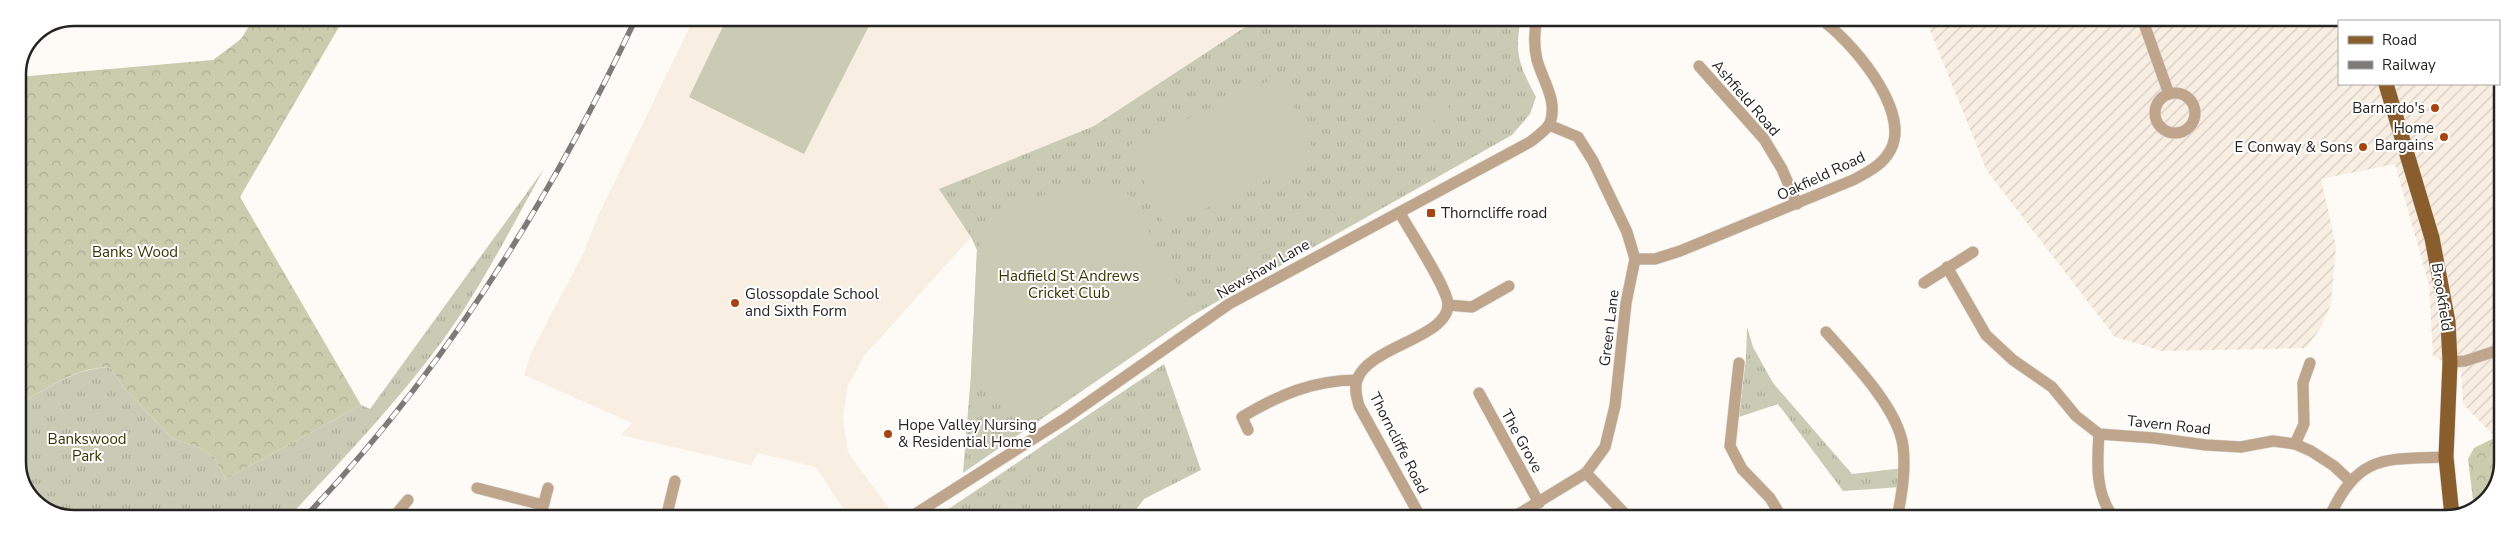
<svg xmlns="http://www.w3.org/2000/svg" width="2520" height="536" font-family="'Nunito Sans',sans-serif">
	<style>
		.built { fill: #f9eee2 }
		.industrial { fill: url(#industrial-furrows) }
		.grass { fill: url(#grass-tufts) }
		.forest { fill: url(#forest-crowns) }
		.garden { fill: #c9cbb5 }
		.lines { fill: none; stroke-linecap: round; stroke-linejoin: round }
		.street-casing { stroke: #dbd8d3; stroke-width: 12 }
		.primary-casing { stroke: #dbd8d3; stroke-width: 16 }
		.street { stroke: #bfa58c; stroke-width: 11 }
		.primary { stroke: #895d2c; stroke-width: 15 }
		.rail-casing { stroke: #7d7a77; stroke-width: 5.5 }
		.rail { stroke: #fff; stroke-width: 4; stroke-dasharray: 11; stroke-linecap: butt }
		.poi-dot { fill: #a84410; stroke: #fff; stroke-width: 2 }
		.labels { text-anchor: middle; stroke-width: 4; stroke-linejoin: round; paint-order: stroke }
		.street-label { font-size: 15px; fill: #262422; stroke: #fff }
		.poi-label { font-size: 15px; fill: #262422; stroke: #fff; text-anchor: end }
		.park-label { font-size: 15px; fill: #353600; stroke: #fff }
		.rim { fill: none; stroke: #262422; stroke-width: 2.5 }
	</style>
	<defs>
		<pattern id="industrial-furrows" width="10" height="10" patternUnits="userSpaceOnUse" patternTransform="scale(1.25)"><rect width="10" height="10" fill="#f9eee2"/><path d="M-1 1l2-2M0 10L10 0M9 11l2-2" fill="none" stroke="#d5ccc2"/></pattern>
		<pattern id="grass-tufts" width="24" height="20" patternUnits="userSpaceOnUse" patternTransform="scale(1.25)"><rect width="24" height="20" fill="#c9cbb5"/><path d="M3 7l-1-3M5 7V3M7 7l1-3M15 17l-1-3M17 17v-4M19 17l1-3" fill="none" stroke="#acae9b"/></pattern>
		<pattern id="forest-crowns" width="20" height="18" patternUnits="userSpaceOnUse" patternTransform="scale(1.25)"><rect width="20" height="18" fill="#caccad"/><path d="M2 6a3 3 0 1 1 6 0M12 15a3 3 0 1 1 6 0" fill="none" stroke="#adaf95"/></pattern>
	</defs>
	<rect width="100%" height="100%" fill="#fefaf5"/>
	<!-- built -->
	<path class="built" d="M694,18H1259L1094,126L939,189L971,237L864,356L847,387L843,418L848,452L895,517L849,518L816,467L758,453L751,465L621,435L632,423L524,375L532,351L583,254L598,216Z"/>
	<!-- industrial -->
	<path class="industrial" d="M1925,18L2456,19L2461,21H2339V84H2499V60L2502,67L2501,443L2463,404L2461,371L2433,356L2429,285L2395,164L2321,179L2336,246L2331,304L2322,326L2306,348L2162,351L2115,337L1987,171Z"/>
	<!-- grass -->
	<g class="grass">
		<path d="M1259,18H1521C1514,55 1519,64 1536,97L1530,114L1512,135L1188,318L963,473L971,374L977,250L971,237L939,189L1094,126Z"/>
		<path d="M544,169C512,226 482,286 443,340C396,404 342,460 288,518L64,517L34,502L18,469V406C46,388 76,368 110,367L124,388L172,438L200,448L214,457L226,479L361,405L370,409Z"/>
		<path d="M1747,327L1753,347L1773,383L1852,474L1904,468L1901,487L1843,491L1778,404L1739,417L1746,358Z"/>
		<path d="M1164,364L1201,470L1144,499L1130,518H967L947,510Z"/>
	</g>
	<!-- forest -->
	<g class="forest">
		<path d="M254,18H342L343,20L240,197L361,405L226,479L214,457L200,448L172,438L124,388L110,367C77,367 46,388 18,406V77L213,60L241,39Z"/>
		<path d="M2496,437L2501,443V472L2481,505L2474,508L2468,459L2474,448Z"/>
	</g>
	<!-- garden -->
	<g class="garden">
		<path d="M727,18H873L804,154L689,97Z"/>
		<path d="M1279,76L1317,157L1165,227L1128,146Z"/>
		<path d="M1444,98L1451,112L1413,131L1406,117Z"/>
		<path d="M1092,186L1113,188L1129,195L1188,304V318L1034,421L997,388L971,374L977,250C994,205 1048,189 1092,186Z"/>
	</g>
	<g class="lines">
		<!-- street casing -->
		<g class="street-casing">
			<g id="street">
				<path d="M2142,18L2169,94"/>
				<path d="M1699,66L1764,139L1782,169L1797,204"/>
				<circle cx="2175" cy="113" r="20"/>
				<path d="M1400,213C1410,232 1447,287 1448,304C1449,338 1368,346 1357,380C1354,389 1357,398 1359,406L1421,518"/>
				<path d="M1635,259H1655L1680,251L1853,180C1868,172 1883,165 1891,149C1911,109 1849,38 1819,18"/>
				<path d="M1947,267L1986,335L2013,360L2052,387L2076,416L2099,434L2154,438L2206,445L2241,447L2273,441L2295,444L2311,451L2334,466L2350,481"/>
				<path d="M1924,283L1973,252"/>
				<path d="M1448,305L1472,307L1509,286"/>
				<path d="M1826,332C1851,360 1898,408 1903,446C1906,469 1902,495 1897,518"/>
				<path d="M2450,362L2465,361L2502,349"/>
				<path d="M1739,363L1730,446L1742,469L1770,498L1782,518"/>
				<path d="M1479,393L1539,503"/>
				<path d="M1248,430L1242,417C1279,395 1313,380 1357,380"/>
				<path d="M2099,434C2097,463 2095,494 2114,518"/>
				<path d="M2295,444L2304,424L2303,383L2310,363"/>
				<path d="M1586,473L1629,518"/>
				<path d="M477,488L543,505"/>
				<path d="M393,518L408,500"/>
				<path d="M540,518L548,488"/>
				<path d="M666,518L675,481"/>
				<path d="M909,518L1066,418L1229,304L1530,142C1536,137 1547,130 1550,123C1558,101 1543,81 1537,60C1534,47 1534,32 1537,18"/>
				<path d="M1512,518L1586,473L1605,447L1615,406L1626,303L1635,259L1627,232L1593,161L1578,137L1549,125"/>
				<path d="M2329,518C2358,454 2384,459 2446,457"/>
			</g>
		</g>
		<!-- primary casing -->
		<g class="primary-casing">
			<g id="primary">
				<path d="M2363,19L2364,21"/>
				<path d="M2386,84L2432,238L2448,322L2450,362L2446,457L2452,516"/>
			</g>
		</g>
		<!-- street -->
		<use href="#street" class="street"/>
		<!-- primary -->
		<use href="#primary" class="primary"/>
		<!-- rail casing -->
		<g class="rail-casing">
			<path id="rail" d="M304,518C443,373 551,199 636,18"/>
		</g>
		<!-- rail -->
		<use href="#rail" class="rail"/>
	</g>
	<!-- markers -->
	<g class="poi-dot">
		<circle cx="2435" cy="108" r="5"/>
		<circle cx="2444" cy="137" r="5"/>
		<circle cx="2363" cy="147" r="5"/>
		<rect x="1426" y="208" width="10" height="10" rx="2.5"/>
		<circle cx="735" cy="303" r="5"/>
		<circle cx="888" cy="434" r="5"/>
	</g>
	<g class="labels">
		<!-- street labels -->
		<g class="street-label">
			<text transform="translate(1746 98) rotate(49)" y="5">Ashfield Road</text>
			<text transform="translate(1821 176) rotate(-25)" y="5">Oakfield Road</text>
			<text transform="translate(1263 269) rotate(-30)" y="5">Newshaw Lane</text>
			<text transform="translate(2442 297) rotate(81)" y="5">Brookfield</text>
			<text transform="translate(1609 328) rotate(-83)" y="5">Green Lane</text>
			<text transform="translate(2169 425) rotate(6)" y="5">Tavern Road</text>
			<text transform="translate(1522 441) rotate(61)" y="5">The Grove</text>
			<text transform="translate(1399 443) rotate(63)" y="5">Thorncliffe Road</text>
		</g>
		<!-- poi labels -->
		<g class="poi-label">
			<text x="2425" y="113">Barnardo's</text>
			<text x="2434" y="133">Home<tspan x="2434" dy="17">Bargains</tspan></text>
			<text x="2353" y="152">E Conway &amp; Sons</text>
			<text x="1441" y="218" text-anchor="start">Thorncliffe road</text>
			<text x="745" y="299" text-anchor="start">Glossopdale School<tspan x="745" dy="17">and Sixth Form</tspan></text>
			<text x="898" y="430" text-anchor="start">Hope Valley Nursing<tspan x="898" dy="17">&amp; Residential Home</tspan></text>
		</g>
		<!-- park labels -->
		<g class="park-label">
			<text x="135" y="257">Banks Wood</text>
			<text x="1069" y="281">Hadfield St Andrews<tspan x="1069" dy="17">Cricket Club</tspan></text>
			<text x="87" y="444">Bankswood<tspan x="87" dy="17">Park</tspan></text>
		</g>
	</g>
	<!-- crop -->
	<path d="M0 0H2520V536H0ZM74 26H2446A48 48 0 0 1 2494 74V462A48 48 0 0 1 2446 510H74A48 48 0 0 1 26 462V74A48 48 0 0 1 74 26Z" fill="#fff" fill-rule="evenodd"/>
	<path class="rim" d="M74 26H2446A48 48 0 0 1 2494 74V462A48 48 0 0 1 2446 510H74A48 48 0 0 1 26 462V74A48 48 0 0 1 74 26Z"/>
	<!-- legend -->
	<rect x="2338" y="20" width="162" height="65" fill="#ffffff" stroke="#a8a7a7"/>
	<rect x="2348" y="36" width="25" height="8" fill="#895d2c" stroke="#a8a7a7"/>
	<text x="2382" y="45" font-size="15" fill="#262422">Road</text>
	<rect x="2348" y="61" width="25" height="8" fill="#7d7a77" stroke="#a8a7a7"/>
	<text x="2382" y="70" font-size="15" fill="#262422">Railway</text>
</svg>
